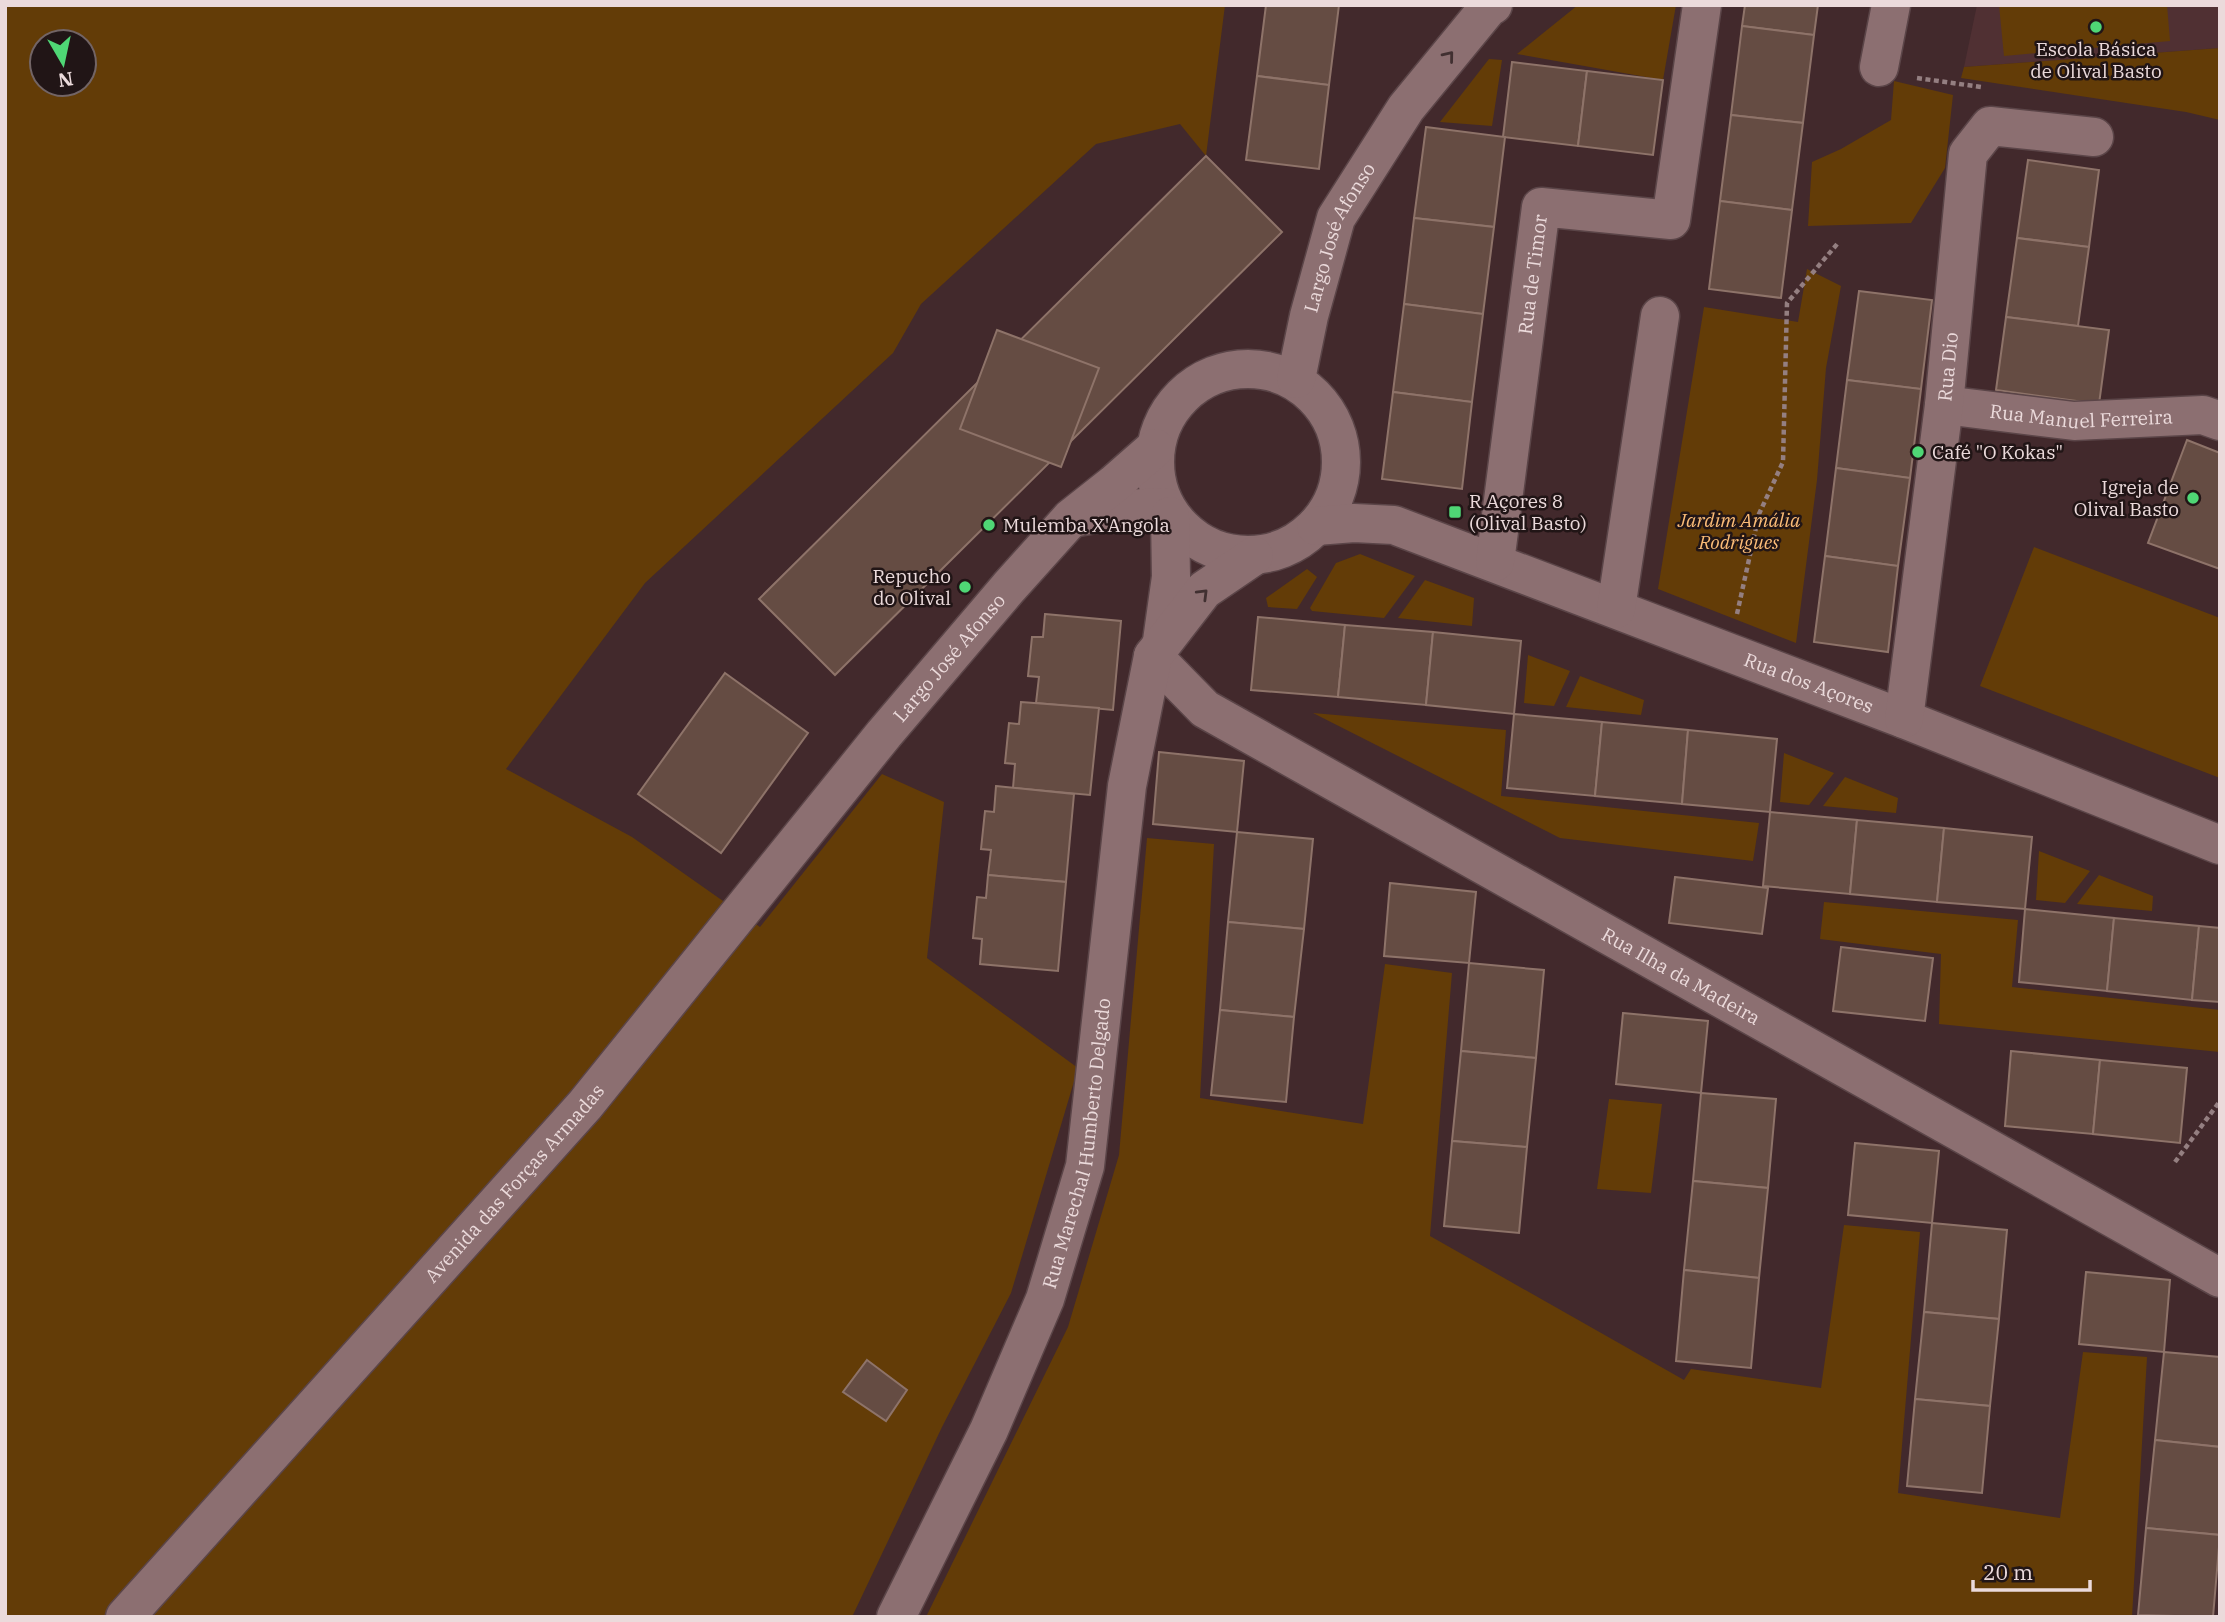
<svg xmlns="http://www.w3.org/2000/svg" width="2225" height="1622" font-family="'IBM Plex Serif',serif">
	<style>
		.built { fill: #503033 }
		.green { fill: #633c07; fill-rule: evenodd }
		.building { fill: #654c43; stroke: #8e7369; stroke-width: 2 }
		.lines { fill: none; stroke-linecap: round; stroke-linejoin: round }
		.minor-casing { stroke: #5b4548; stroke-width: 41 }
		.path { stroke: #947f81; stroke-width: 4.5; stroke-dasharray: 5 3.5; stroke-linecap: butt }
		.minor { stroke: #8c6f71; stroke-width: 38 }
		.oneway { stroke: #413031 }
		.poi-dot { fill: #4fd675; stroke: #211516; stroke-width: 2.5 }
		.labels { text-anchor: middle; stroke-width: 5; stroke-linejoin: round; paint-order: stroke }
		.poi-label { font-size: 19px; fill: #ebdadb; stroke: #211516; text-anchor: start }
		.street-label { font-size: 19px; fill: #ebdadb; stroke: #211516 }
		.park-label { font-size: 19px; font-style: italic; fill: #fbbc77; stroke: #211516 }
	</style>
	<rect width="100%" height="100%" fill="#42292c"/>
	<!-- built -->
	<path class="built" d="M1977,5H2220V48L1964,67Z"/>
	<!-- green -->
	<g class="green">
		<path d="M5,5H1225L1206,156L1180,124L1096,144L921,304L893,353L645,583L506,769L632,837L760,927L882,774L944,802L927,958L1078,1068L1011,1293L942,1427L852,1617H5ZM42,42H84V84H42Z"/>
		<path d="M1578,5H1676L1663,80L1517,54Z"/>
		<path d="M1999,5H2167L2170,41L2004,56Z"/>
		<path d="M2220,48V120L2186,112L1961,78L1964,67Z"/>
		<path d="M1489,59L1502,60L1492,126L1440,122Z"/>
		<path d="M1894,81L1953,95L1945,168L1911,223L1808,226L1812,162L1841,149L1891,120Z"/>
		<path d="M1807,269L1841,286L1826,368L1817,480L1796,643L1658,589L1704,307L1798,322Z"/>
		<path d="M2034,547L2220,618V778L1980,686Z"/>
		<path d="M1360,554L1415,576L1384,618L1312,611L1310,608L1336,563Z"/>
		<path d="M1307,569L1317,577L1297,609L1268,607L1266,598Z"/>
		<path d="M1425,580L1474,598L1472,626L1398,618Z"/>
		<path d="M1528,655L1570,671L1554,706L1524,703Z"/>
		<path d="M1580,676L1644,700L1641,715L1566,707Z"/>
		<path d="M1313,713L1506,730L1501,796L1759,823L1753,861L1560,838Z"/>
		<path d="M1784,753L1834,773L1809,805L1780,802Z"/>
		<path d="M1845,777L1898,798L1896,813L1823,806Z"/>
		<path d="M1147,838L1214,844L1200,1098L1363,1124L1385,964L1452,973L1430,1236L1684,1380L1691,1369L1821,1388L1844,1225L1920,1232L1898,1493L2060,1518L2083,1352L2147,1357L2132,1617H926L1068,1327L1119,1155Z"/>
		<path d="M2039,851L2090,871L2065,903L2036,900Z"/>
		<path d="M2099,875L2153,896L2152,911L2077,904Z"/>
		<path d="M1824,902L2018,920L2012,987L2220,1010V1052L1939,1024L1941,954L1820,939Z"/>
		<path d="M1609,1099L1662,1104L1651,1193L1597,1189Z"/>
	</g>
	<!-- building -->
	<g class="building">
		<path d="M1266,5H1339L1329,85L1257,76Z"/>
		<path d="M1745,5H1818L1814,35L1742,26Z"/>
		<path d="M1742,26L1814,35L1803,123L1731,115Z"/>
		<path d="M1512,62L1587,71L1578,146L1503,137Z"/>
		<path d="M1587,71L1663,80L1653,155L1578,146Z"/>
		<path d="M1257,76L1329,85L1319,169L1246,160Z"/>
		<path d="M1731,115L1803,123L1792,210L1720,201Z"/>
		<path d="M1426,127L1505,137L1494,227L1414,218Z"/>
		<path d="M1206,156L1282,232L835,675L759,599Z"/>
		<path d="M2028,160L2099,170L2089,247L2017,238Z"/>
		<path d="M1720,201L1792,210L1781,298L1709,289Z"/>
		<path d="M1414,218L1494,227L1483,314L1404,304Z"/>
		<path d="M2017,238L2089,247L2078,326L2006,317Z"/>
		<path d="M1859,291L1932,300L1921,389L1847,380Z"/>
		<path d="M1404,304L1483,314L1472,402L1393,392Z"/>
		<path d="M2006,317L2109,330L2099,404L1996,390Z"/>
		<path d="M997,330L1099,368L1061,467L960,429Z"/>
		<path d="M1847,380L1921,389L1910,478L1836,468Z"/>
		<path d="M1393,392L1472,402L1462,489L1382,479Z"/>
		<path d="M2187,440L2220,453V569L2148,543Z"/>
		<path d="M1836,468L1910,478L1898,566L1825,556Z"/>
		<path d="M1825,556L1898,566L1888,652L1814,642Z"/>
		<path d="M1045,614L1121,621L1113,710L1036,703L1039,677L1028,676L1032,637H1043Z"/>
		<path d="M1258,617L1345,625L1338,697L1251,690Z"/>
		<path d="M1345,625L1433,632L1426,705L1338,697Z"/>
		<path d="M1433,632L1521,641L1514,714L1426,705Z"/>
		<path d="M725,673L808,733L721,853L638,794Z"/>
		<path d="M1021,702L1099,708L1090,795L1013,788L1015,764L1005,763L1009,723L1019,724Z"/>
		<path d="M1514,714L1602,722L1595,796L1507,788Z"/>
		<path d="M1602,722L1688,730L1682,804L1595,796Z"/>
		<path d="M1688,730L1777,739L1770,812L1682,804Z"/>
		<path d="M1159,752L1244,761L1237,832L1153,824Z"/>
		<path d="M996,786L1074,794L1066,882L988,875L991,850L981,849L985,811L994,812Z"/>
		<path d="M1770,812L1857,820L1850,894L1763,886Z"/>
		<path d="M1857,820L1944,828L1937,902L1850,894Z"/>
		<path d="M1944,828L2032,837L2025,909L1937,902Z"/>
		<path d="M1237,832L1313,839L1304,929L1228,922Z"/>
		<path d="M988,875L1066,882L1058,971L980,964L982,939L973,938L977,897L986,898Z"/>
		<path d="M1675,877L1768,888L1762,934L1669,923Z"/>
		<path d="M1390,883L1476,892L1469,963L1384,956Z"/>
		<path d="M2025,909L2114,918L2107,991L2019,982Z"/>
		<path d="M2114,918L2199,926L2192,1000L2107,991Z"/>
		<path d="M1228,922L1304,929L1294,1017L1220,1010Z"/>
		<path d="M2199,926L2220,928V1002L2192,1000Z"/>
		<path d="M1841,947L1933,958L1925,1021L1833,1011Z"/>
		<path d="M1469,963L1544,970L1536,1058L1461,1051Z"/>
		<path d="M1220,1010L1294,1017L1286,1102L1211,1095Z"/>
		<path d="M1623,1013L1708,1021L1701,1093L1616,1084Z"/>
		<path d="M1461,1051L1536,1058L1527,1147L1452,1141Z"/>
		<path d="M2011,1051L2100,1060L2093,1134L2005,1126Z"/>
		<path d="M2100,1060L2187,1068L2180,1143L2093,1134Z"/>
		<path d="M1701,1093L1776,1099L1768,1188L1693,1181Z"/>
		<path d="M1452,1141L1527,1147L1519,1233L1444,1226Z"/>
		<path d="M1855,1143L1939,1151L1932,1223L1848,1215Z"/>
		<path d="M1693,1181L1768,1188L1759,1278L1684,1270Z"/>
		<path d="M1932,1223L2007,1230L1999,1319L1924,1312Z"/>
		<path d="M1684,1270L1759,1278L1751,1368L1676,1361Z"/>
		<path d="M2086,1272L2170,1280L2164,1352L2079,1344Z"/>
		<path d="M1924,1312L1999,1319L1990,1406L1915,1399Z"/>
		<path d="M2164,1352L2220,1357V1447L2155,1440Z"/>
		<path d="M867,1360L907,1390L886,1421L843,1392Z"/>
		<path d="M1915,1399L1990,1406L1982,1493L1907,1486Z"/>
		<path d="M2155,1440L2220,1447V1535L2146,1528Z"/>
		<path d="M2146,1528L2220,1535L2213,1617L2138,1615Z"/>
	</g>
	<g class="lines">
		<!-- minor casing -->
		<g class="minor-casing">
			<g id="minor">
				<path d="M1879,67L1891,5"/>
				<circle cx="1248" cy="462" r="93"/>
				<path id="s1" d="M1296,379L1309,316L1336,218L1406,108L1488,8L1493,5"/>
				<path id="s2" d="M1944,405L2074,421L2203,415L2220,421"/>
				<path d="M1077,517L1125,509L1165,507"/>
				<path id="s3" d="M1316,526L1354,523L1394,525L1904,719L2220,845"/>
				<path id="s4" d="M1495,562L1541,207L1671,220L1702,5"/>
				<path d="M1616,609L1660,316"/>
				<path d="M1162,641L1171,577L1170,516"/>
				<path id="s5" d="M1153,656L1205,709L2220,1278"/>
				<path id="s6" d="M1904,719L1944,405L1968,154L1990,126L2094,137"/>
				<path id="s7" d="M125,1617L585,1105L884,734L1009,587L1071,518L1114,484L1155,448"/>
				<path id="s8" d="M896,1617L989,1430L1045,1299L1085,1166L1127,786L1153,656L1204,590L1254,556"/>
			</g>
		</g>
		<!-- path -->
		<g class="path">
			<path d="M1917,78L1981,87"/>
			<path d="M1737,614L1759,514L1783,462L1787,303L1838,243"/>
			<path d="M2175,1162L2220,1101"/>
		</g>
		<!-- minor -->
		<use href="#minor" class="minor"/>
	</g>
	<!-- one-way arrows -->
	<defs><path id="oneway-chevron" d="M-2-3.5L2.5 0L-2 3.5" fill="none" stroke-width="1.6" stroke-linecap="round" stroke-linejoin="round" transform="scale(1.75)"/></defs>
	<g class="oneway">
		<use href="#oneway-chevron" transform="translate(1449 56) rotate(-51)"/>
		<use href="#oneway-chevron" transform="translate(1203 594) rotate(-45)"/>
	</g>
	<!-- markers -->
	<g class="poi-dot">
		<circle cx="2096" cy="27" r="7"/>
		<circle cx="1918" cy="452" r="7"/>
		<circle cx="2193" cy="498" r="7"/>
		<rect x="1448" y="505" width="14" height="14" rx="3.5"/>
		<circle cx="989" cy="525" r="7"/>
		<circle cx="965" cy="587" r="7"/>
	</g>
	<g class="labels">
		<!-- poi labels -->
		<g class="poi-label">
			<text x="2096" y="56" text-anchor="middle">Escola Básica<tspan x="2096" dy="22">de Olival Basto</tspan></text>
			<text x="1932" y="459">Café "O Kokas"</text>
			<text x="2179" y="494" text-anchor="end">Igreja de<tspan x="2179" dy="22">Olival Basto</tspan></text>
			<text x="1469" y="508">R Açores 8<tspan x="1469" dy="22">(Olival Basto)</tspan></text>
			<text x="1003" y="532">Mulemba X'Angola</text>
			<text x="951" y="583" text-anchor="end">Repucho<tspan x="951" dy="22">do Olival</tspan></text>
		</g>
		<!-- street labels -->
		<g class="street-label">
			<text dy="7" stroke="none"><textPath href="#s1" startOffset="149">Largo José Afonso</textPath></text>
			<text dy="7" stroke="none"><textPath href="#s4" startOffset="290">Rua de Timor</textPath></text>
			<text dy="7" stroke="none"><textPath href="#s6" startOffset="355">Rua Dio</textPath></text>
			<text dy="7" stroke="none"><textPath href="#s2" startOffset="138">Rua Manuel Ferreira</textPath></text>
			<text dy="7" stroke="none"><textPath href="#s7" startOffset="1265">Largo José Afonso</textPath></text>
			<text dy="7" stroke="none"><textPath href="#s3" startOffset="522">Rua dos Açores</textPath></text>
			<text dy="7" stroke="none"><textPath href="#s5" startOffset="620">Rua Ilha da Madeira</textPath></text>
			<text dy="7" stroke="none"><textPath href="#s8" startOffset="511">Rua Marechal Humberto Delgado</textPath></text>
			<text dy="7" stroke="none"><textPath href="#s7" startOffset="583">Avenida das Forças Armadas</textPath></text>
		</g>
		<!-- park labels -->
		<g class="park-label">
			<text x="1739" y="527">Jardim Amália<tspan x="1739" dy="22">Rodrigues</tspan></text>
		</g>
	</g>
	<!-- border -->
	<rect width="2225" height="1622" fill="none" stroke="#ebdadb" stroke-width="14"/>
	<!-- north arrow -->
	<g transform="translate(63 63) rotate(171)"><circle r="33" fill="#211516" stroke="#726465" stroke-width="2"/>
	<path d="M0-5L12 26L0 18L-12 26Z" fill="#4fd675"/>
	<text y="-10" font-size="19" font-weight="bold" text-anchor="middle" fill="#ebdadb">N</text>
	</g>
	<!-- scale -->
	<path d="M1973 1580v10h117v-10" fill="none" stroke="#ebdadb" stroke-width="3.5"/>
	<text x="1983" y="1580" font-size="21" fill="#ebdadb" stroke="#211516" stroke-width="5" paint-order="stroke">20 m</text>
</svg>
